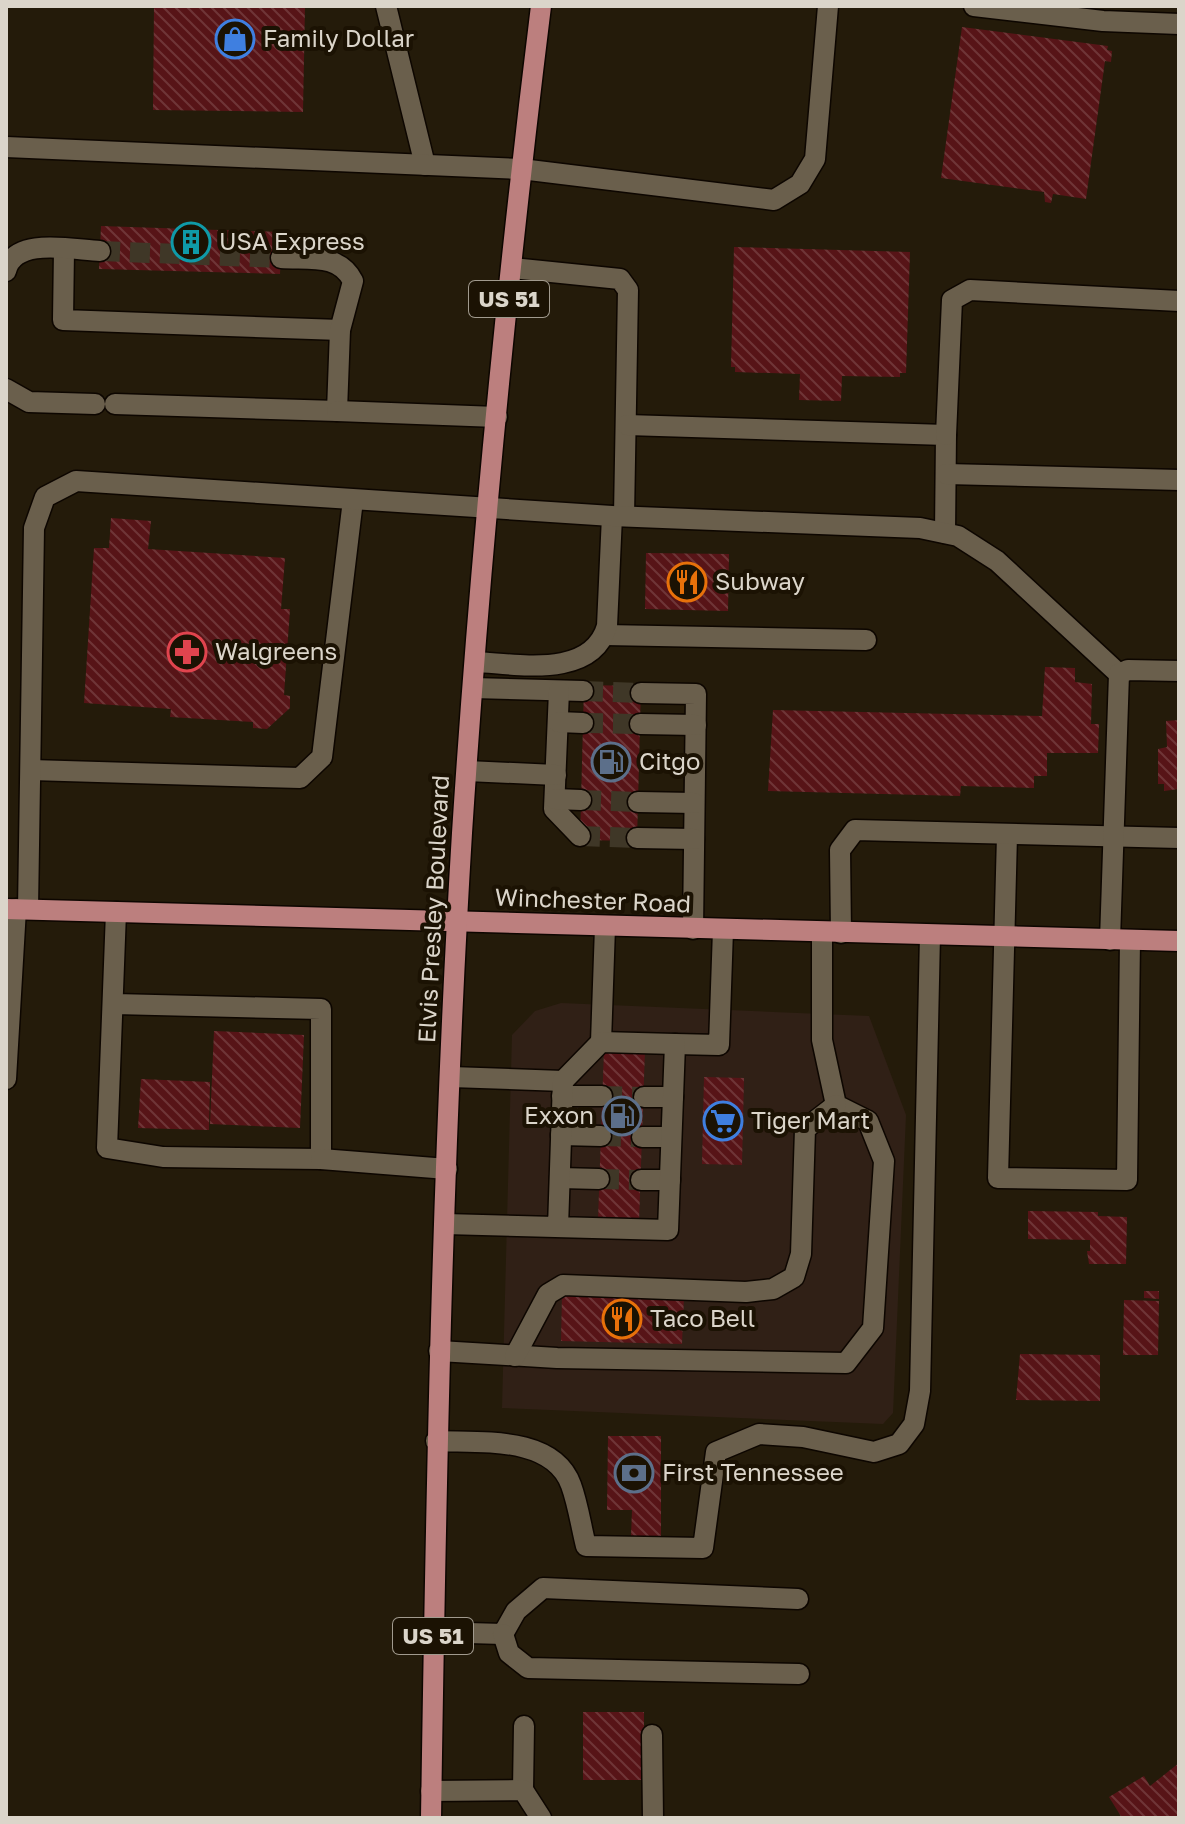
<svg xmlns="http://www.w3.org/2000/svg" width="1185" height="1824" font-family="'Golos Text',sans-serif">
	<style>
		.commercial { fill: #302016 }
		.building { fill: url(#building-back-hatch) }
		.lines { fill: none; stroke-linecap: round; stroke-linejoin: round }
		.minor-tunnel { stroke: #3f3727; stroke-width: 20; stroke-dasharray: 20 10; stroke-linecap: butt }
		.minor-casing { stroke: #0d0600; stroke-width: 23 }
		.major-casing { stroke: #0d0600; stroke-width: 23 }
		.minor { stroke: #6a5f4c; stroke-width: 20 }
		.major { stroke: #bc7f7e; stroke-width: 20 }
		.labels { text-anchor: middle; stroke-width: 8; stroke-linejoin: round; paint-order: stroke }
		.shield { fill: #1b1203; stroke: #a19a8e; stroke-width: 2 }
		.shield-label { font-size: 22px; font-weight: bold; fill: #dbd5ca }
		.poi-label { font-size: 24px; fill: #dbd5ca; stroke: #1b1203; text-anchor: start }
		.street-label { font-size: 24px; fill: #dbd5ca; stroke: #1b1203 }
	</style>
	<defs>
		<pattern id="building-back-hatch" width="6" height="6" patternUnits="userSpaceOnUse" patternTransform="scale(2)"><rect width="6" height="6" fill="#571417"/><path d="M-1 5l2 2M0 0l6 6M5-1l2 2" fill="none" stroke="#6f3537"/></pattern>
	</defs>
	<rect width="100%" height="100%" fill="#241b0a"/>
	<!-- commercial -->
	<path class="commercial" d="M561,1003L869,1016L906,1115L893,1413L883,1424L502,1408L512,1035L535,1011Z"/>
	<!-- building -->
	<g class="building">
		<path d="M154,6H305L303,112L153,110Z"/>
		<path d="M962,27L1108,46L1107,50L1112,51L1111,62L1105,61L1086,199L1053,194L1051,203L1045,202L1044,192L941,178Z"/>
		<path d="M101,226L282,232L280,274L99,269Z"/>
		<path d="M734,247L910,252L906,373H900V377L842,376L841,401L799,400L800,374L735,372V367H731Z"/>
		<path d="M111,518L151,521L148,549L285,558L281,609H290L284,695L290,696V708L267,729L253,728V722L170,717L171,709L84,703L94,548H109Z"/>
		<path d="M646,553L729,554L728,611L645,609Z"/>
		<path d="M1045,667L1075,668V682L1092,684L1091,724H1099L1098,753H1047V776H1034V788L961,786L960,796L768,791L773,710L1042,716Z"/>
		<path d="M584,685L641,686L637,841L580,840Z"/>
		<path d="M1179,720V789L1164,791V784H1158V749L1167,747L1166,721Z"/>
		<path d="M214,1031L304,1035L300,1128L210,1124Z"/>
		<path d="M604,1049L645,1050L639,1222L598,1220Z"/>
		<path d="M704,1077L744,1078L742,1165L702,1164Z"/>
		<path d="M141,1079L210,1082L209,1130L138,1128Z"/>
		<path d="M1028,1211L1098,1212V1216L1127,1217L1126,1264H1089L1087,1251H1090V1240L1028,1239Z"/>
		<path d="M1144,1291H1159V1299L1144,1298Z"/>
		<path d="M562,1294L684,1297L682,1344L561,1341Z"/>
		<path d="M1124,1300L1159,1301L1158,1355H1123Z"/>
		<path d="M1020,1354L1100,1355V1401L1016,1400Z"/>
		<path d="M608,1436H661V1536H631L632,1510H607Z"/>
		<rect x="583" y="1712" width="61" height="68"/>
		<path d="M1179,1763V1818H1122L1109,1797L1144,1776L1150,1786Z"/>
	</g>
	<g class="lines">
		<!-- minor-tunnel -->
		<g class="minor-tunnel">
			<path d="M100,251L281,258"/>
			<path d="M583,691L641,693"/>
			<path d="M583,723L640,724"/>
			<path d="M581,800L638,802"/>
			<path d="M580,836L637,838"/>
			<path d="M602,1096L644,1097"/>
			<path d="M601,1136L642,1137"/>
			<path d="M599,1179L641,1180"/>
		</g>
		<!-- minor casing -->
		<g class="minor-casing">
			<g id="minor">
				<path d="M386,6L425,165"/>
				<path d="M974,6L1103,21L1179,24"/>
				<path d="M6,147L521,169L774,200L800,184L815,159L828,6"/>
				<path d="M64,250L63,320L340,330"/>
				<path d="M512,268L620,279L628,290L624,516"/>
				<path d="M6,271C14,236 73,250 100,251"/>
				<path d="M6,389L29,402L95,404"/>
				<path d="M115,404L337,411L340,330L353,281C339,253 309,260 281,258"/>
				<path d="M337,411L497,417"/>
				<path d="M627,425L946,435L945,533"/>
				<path d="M946,435L952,300L970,290L1179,301"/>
				<path d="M946,474L1179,480"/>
				<path d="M605,635L866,640"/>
				<path d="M476,662C518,664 592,679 607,626L612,516"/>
				<path d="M473,688L583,691"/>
				<path d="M559,691L554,809L580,836"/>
				<path d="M641,693L696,694L693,929"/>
				<path d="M558,722L583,723"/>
				<path d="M640,724L696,725"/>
				<path d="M31,770L300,778L322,757L353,500"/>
				<path d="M467,771L556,775"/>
				<path d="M555,799L581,800"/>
				<path d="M638,802L694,803"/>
				<path d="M1007,835L998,1178L1127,1180L1130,940"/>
				<path d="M637,838L694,839"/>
				<path d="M28,909L34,528L45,497L76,481L612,516L920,528L958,536L997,561L1119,674"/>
				<path d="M841,933L840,850L855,830L1179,838"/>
				<path d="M1110,940L1119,674L1128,670L1179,671"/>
				<path d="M115,1004L321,1009V1159L163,1157L107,1148L116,912"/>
				<path d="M601,1042L605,927"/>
				<path d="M675,1044L719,1045L723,930"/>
				<path d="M451,1077L563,1081"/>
				<path d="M6,1079L16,909"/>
				<path d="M562,1096H602"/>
				<path d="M644,1097H673"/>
				<path d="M561,1135L601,1136"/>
				<path d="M642,1137H671"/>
				<path d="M321,1159L447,1169"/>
				<path d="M560,1178L599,1179"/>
				<path d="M641,1180H670"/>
				<path d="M445,1224L668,1230L675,1044L601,1042L563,1081L558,1227"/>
				<path d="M439,1351L557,1358L846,1363L873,1328L884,1161L868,1121L836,1105L822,1040V932"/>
				<path d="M515,1356L548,1294L563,1285L746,1292L773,1289L794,1277L801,1254L805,1129L836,1105"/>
				<path d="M436,1441C479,1443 553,1435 571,1485C578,1504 581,1526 586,1546L703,1548L716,1452L759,1434L803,1437L874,1452L899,1444L914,1424L920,1391L930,935"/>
				<path d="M433,1632L503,1634L516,1611L543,1588L798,1599"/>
				<path d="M503,1634L509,1653L528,1668L799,1674"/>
				<path d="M652,1735L653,1818"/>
				<path d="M523,1790L524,1726"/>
				<path d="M431,1791L523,1790L541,1818"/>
			</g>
		</g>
		<!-- major casing -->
		<g class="major-casing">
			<g id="major">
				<path d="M6,909L1179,941"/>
				<path d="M431,1818C436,1489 442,1161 462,833C480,557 507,281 541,6"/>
			</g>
		</g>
		<!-- minor -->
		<use href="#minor" class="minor"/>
		<!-- major -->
		<use href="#major" class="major"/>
	</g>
	<!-- icons -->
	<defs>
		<g id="shop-ring" transform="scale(2)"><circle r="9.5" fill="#1b1203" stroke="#3f7fe0" stroke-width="1.5"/><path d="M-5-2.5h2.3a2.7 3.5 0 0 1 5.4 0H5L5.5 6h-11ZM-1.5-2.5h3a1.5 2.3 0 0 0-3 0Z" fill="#3f7fe0"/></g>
		<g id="building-ring" transform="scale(2)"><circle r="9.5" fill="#1b1203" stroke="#0f9aa8" stroke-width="1.5"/><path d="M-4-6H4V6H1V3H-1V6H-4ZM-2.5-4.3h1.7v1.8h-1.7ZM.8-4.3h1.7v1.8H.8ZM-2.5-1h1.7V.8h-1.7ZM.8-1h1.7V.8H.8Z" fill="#0f9aa8"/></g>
		<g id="restaurant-ring" transform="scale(2)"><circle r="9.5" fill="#1b1203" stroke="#e8710a" stroke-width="1.5"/><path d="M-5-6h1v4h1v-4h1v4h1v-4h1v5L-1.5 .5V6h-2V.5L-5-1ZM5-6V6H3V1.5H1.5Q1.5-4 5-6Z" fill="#e8710a"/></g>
		<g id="pharmacy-ring" transform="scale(2)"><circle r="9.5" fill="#1b1203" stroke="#e0444e" stroke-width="1.5"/><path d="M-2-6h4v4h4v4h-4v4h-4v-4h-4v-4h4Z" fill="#e0444e"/></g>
		<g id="fuel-ring" transform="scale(2)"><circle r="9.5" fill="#1b1203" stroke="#5c6f8a" stroke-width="1.5"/><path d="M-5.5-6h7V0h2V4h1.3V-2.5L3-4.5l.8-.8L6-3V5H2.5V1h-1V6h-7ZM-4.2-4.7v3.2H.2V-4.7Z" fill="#5c6f8a"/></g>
		<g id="supermarket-ring" transform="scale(2)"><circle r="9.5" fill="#1b1203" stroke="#3f7fe0" stroke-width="1.5"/><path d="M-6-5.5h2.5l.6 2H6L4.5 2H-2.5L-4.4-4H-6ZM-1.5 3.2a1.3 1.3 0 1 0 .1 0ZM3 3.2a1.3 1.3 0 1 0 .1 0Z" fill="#3f7fe0"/></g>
		<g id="bank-ring" transform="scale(2)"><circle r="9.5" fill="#1b1203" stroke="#5c6f8a" stroke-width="1.5"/><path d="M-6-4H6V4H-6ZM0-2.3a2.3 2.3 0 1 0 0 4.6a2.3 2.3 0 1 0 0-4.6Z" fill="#5c6f8a"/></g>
	</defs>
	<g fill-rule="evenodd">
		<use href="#shop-ring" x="235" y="39"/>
		<use href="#building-ring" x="191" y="242"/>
		<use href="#restaurant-ring" x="687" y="582"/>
		<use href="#pharmacy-ring" x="187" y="652"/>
		<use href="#fuel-ring" x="611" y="762"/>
		<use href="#fuel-ring" x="622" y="1116"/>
		<use href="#supermarket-ring" x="723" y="1121"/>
		<use href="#restaurant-ring" x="622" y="1319"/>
		<use href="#bank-ring" x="634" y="1473"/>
	</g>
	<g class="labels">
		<!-- shield labels -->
		<g class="shield">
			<rect x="469" y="281" width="80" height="36" rx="6"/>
			<rect x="393" y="1618" width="80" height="36" rx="6"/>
		</g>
		<g class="shield-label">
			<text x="509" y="307">US 51</text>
			<text x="433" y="1644">US 51</text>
		</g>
		<!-- poi labels -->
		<g class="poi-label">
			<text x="263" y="47">Family Dollar</text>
			<text x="219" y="250">USA Express</text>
			<text x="715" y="590">Subway</text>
			<text x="215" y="660">Walgreens</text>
			<text x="639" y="770">Citgo</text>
			<text x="594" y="1124" text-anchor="end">Exxon</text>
			<text x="751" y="1129">Tiger Mart</text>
			<text x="650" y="1327">Taco Bell</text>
			<text x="662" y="1481">First Tennessee</text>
		</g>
		<!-- street labels -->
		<g class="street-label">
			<text transform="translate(593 901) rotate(2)" y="8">Winchester Road</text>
			<text transform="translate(434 909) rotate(-87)" y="8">Elvis Presley Boulevard</text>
		</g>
	</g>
	<!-- border -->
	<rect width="1185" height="1824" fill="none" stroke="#dbd5ca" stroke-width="16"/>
</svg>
